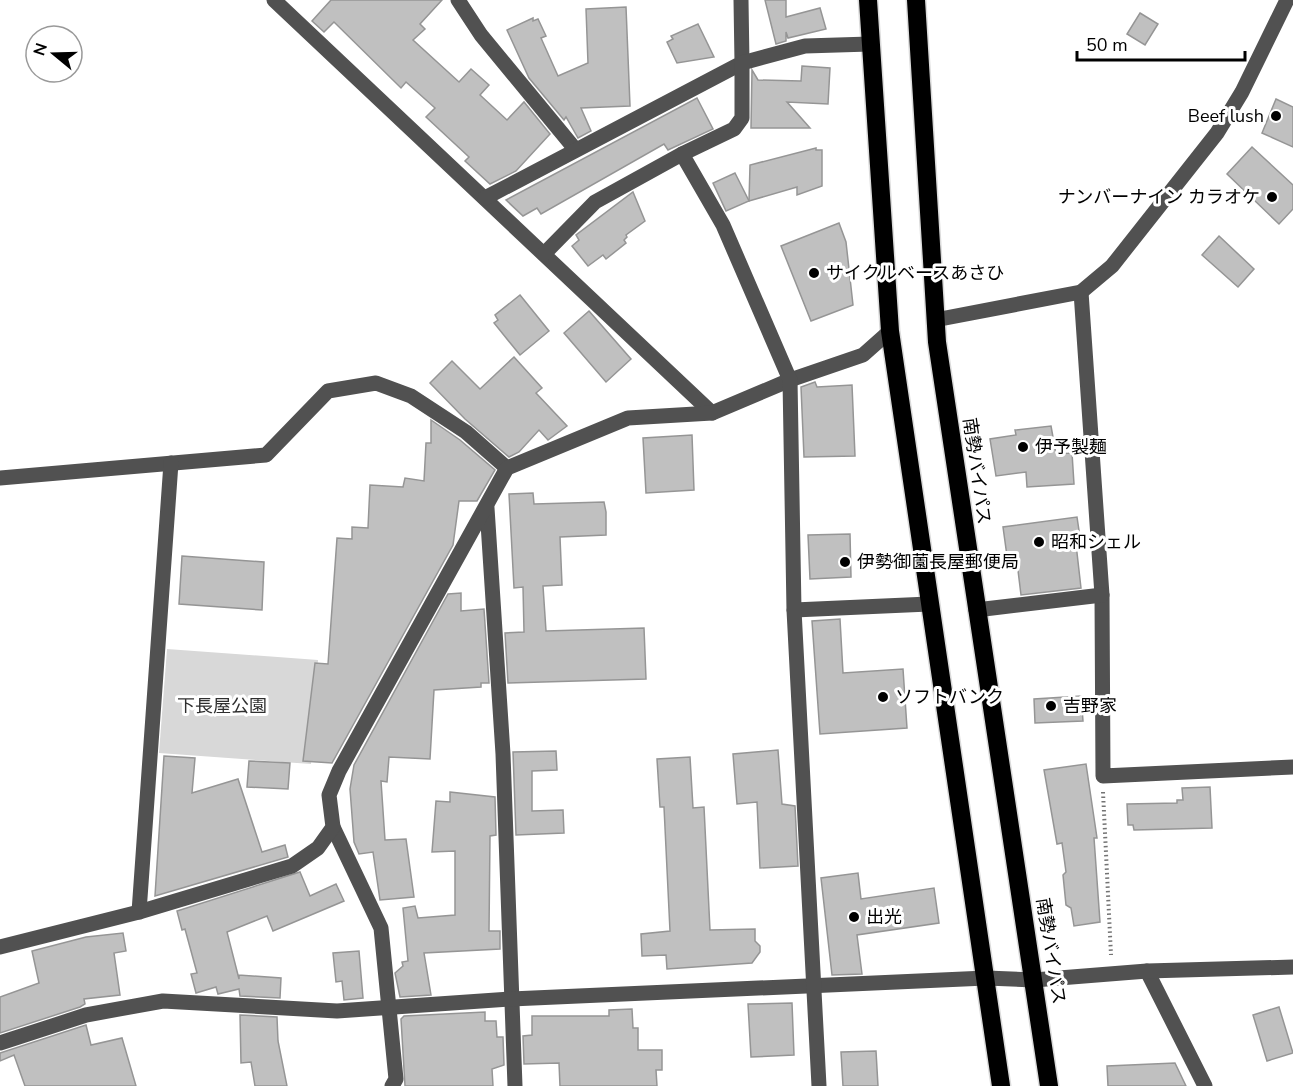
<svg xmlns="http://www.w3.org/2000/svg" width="1293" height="1086" font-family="'Nunito Sans','Noto Sans JP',sans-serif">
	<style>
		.green { fill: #d8d8d8 }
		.building { fill: #c0c0c0; stroke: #959595; stroke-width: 1.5 }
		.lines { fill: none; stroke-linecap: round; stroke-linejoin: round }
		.highway-casing { stroke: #dbdbdb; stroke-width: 21 }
		.path { stroke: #737373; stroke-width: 4; stroke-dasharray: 1.5 3; stroke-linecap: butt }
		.minor { stroke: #515151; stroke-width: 15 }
		.highway { stroke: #000; stroke-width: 18 }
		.poi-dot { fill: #000; stroke: #fff; stroke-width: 2 }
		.labels { text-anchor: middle; stroke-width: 6; stroke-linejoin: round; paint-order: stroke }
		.poi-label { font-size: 18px; fill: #000; stroke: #fff; text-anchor: start }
		.street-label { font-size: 18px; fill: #000; stroke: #fff }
		.park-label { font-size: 18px; fill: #2f2f2f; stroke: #fff }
	</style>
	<rect width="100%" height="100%" fill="#fff"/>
	<!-- green -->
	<path class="green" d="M167,649L318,660L311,764L159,753Z"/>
	<!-- building -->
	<g class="building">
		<path d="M331,0H442L420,24L425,29L413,40L459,82L471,69L489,85L480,95L507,120L524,102L550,134L516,171L490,184L465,161L469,157L426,117L435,108L406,82L401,88L334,22L324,32L312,21Z"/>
		<path d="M765,0H786V17L820,8L826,29L788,38L786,32V41L776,44Z"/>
		<path d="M626,7L630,106L581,108L591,131L578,138L566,117L564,120L529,78L507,30L533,18V21L538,19L546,36L541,38L558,76L588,63L586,9Z"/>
		<path d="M1140,13L1158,24L1145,45L1127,34Z"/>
		<path d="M698,24L714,57L677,63L667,42L673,39L671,36Z"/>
		<path d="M802,66L830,68L828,104L787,102L810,128H751L752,70L758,80L801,81Z"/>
		<path d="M697,98L713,129L668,150L664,144L541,214L537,208L523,216L506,200Z"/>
		<path d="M1276,99L1293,107V147L1262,133Z"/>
		<path d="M1252,147L1293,185V209L1279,224L1227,174Z"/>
		<path d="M816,148V150H822V186L797,195V187L749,201L750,165Z"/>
		<path d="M735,173L749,201L726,211L713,183Z"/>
		<path d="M633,192L645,221L626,235L627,237L624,240L626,243L606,259L603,255L588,266L572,246L579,240L576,235Z"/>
		<path d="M839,223L846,242L853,305L811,321L781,246Z"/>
		<path d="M1219,236L1254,269L1238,287L1202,255Z"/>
		<path d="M520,295L549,331L520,355L494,323L498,320L495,315Z"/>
		<path d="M589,311L631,359L606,382L564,333Z"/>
		<path d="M514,357L542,388L536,393L567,426L548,440L539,430L519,452L509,457L465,419L430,383L452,361L480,389Z"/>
		<path d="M815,382L817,387L852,385L855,456L804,457L801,387Z"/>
		<path d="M431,420L460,440L495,470L477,501H459L453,545L332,763L303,761L315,663L328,664L337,538L352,539V527L368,528L370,485L403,487L405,478L424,481L426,443H431Z"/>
		<path d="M1051,426L1056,454L1072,453L1074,484L1027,487L1026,472L996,476L990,439L1016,435L1015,430Z"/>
		<path d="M692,435L694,490L646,493L643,438Z"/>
		<path d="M533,493L534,504L604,502L606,512V535L560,537L562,585L543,586L546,631L644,628L646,679L508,683L505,633L524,632L523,587L514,588L509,494Z"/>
		<path d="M1077,517L1081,544H1076L1081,588L1021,595L1016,554L1007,556L1003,527Z"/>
		<path d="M850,534L851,577L810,579L808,535Z"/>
		<path d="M182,556L264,562L262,610L179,604Z"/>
		<path d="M461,593V611L484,609L489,683H481V687L434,690L430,759L389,757L387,782L381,781L385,840L406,839L414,897L380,900L373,852L359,854L354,842L350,789L354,765L448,594Z"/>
		<path d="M840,619L843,673L903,669L907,728L820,734L812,621Z"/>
		<path d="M1081,696L1083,721L1035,723L1034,699Z"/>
		<path d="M778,750L782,804L795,806L798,866L760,868L757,802L737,804L733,754Z"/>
		<path d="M556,751L557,770L532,771V811L563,810L564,833L516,835L513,752Z"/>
		<path d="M164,756L195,758L192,793L238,779L262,852L285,845L288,857L155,896Z"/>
		<path d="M690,757L693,808L704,807L710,930L755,929V941L760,946V952L752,963L667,969L666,955L642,956L641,934L670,931L664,807H660L657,759Z"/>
		<path d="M249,761L290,763L288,789L247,787Z"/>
		<path d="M1086,764L1097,838H1094L1100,922L1074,926L1071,908L1066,905L1063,875L1066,872L1062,843L1057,844L1044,770Z"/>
		<path d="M1210,787L1212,828L1134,830L1133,825H1128L1127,804L1177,803V800H1183L1182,788Z"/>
		<path d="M450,792L495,797L496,835L490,836L489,931H500V949L424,953L431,995L400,997L395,973L403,966L402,962L408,961L403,908L415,906L418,918L455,915V851L432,852L436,801L450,802Z"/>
		<path d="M300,872L310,896L336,884L344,901L273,931L267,916L227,932L239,979V975L281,978L280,998L240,996L239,989L218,994L216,987L196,993L191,974L197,973L185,929L182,930L177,911Z"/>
		<path d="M858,873L861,899L934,888L939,923L857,935L862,974L832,975L821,878Z"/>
		<path d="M123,933L126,951L114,953L120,995L84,999L85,1004L80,1007L0,1033V997L39,983L32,951L86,937Z"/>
		<path d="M359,951L363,998L344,1000L342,981L336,982L333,953Z"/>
		<path d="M792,1003L794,1055L751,1057L748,1004Z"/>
		<path d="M1279,1007L1293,1053L1267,1061L1253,1015Z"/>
		<path d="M632,1009L633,1028H638V1050H662V1070H656L657,1086H560L559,1063L524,1064L523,1036L532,1035V1016H609V1010Z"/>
		<path d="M485,1012V1021H496L497,1037H503L504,1065L492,1069L493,1086H405L401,1019L404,1016Z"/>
		<path d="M240,1015L277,1017L278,1041L287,1086H255L251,1062L241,1063Z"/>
		<path d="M86,1025L91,1045L122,1038L136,1086H25L14,1055L0,1061V1053Z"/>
		<path d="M876,1051L878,1086H843L841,1052Z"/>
		<path d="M1175,1063L1186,1086H1108L1107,1066Z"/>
	</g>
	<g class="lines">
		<!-- highway casing -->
		<g class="highway-casing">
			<g id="highway">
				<path d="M868,0L890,331L1001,1086"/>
				<path d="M916,0L937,342L1049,1086"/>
			</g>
		</g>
		<!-- path -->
		<path class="path" d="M1103,792L1111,955"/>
		<!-- minor -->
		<g class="minor">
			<path d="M274,0L712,413"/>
			<path d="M458,0L481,35L575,149"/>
			<path d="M485,198L742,63L741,0"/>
			<path d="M544,254L595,202L682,154"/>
			<path d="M1081,292L1102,595L1103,776L1293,767"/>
			<path d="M935,320L1081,292L1112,266L1217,133L1242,92L1287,0"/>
			<path d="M0,478L266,455L328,391L376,383L411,396L466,432L507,468"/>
			<path d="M487,508L503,754L515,1086"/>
			<path d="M794,610L929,604"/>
			<path d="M976,610L1102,595"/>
			<path d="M333,827L381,928L396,1079L392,1086"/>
			<path d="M139,912L171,463"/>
			<path d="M0,947L139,912L292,866L318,848L333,827L329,795L339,771L507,468L628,418L712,413L790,380L863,355L890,331"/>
			<path d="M1147,971L1205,1086"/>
			<path d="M0,1043L86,1015L163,1001L337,1011L511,999L986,978L1034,980L1147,971L1293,967"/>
			<path d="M819,1086L794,610L790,380L723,225L682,154L734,129L742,118V63L805,46L870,44"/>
		</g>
		<!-- highway -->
		<use href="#highway" class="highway"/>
	</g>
	<!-- markers -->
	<g class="poi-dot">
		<circle cx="1276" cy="116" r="6"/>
		<circle cx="1272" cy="197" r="6"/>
		<circle cx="814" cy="273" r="6"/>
		<circle cx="1023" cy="447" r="6"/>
		<circle cx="1039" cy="542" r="6"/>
		<circle cx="845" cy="562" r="6"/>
		<circle cx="883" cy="697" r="6"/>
		<circle cx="1051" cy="706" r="6"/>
		<circle cx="854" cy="917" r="6"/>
	</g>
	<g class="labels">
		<!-- poi labels -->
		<g class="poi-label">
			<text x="1264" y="122" text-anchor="end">Beef lush</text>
			<text x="1260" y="203" text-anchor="end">ナンバーナイン カラオケ</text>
			<text x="826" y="279">サイクルベースあさひ</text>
			<text x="1035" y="453">伊予製麺</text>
			<text x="1051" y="548">昭和シェル</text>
			<text x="857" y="568">伊勢御薗長屋郵便局</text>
			<text x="895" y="703">ソフトバンク</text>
			<text x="1063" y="712">吉野家</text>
			<text x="866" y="923">出光</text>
		</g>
		<!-- street labels -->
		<g class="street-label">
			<text transform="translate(977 471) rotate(82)" y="6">南勢バイパス</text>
			<text transform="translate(1051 951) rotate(81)" y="6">南勢バイパス</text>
		</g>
		<!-- park labels -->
		<g class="park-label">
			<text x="222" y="712">下長屋公園</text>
		</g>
	</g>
	<!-- north arrow -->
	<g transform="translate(54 54) rotate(289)"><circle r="28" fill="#ffffff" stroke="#999999" stroke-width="1.5"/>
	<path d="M0-4.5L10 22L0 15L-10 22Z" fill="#000000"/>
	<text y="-9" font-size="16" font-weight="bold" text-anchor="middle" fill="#000000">N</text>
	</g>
	<!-- scale -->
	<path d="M1077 51v9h168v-9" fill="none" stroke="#000000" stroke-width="3"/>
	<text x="1086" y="51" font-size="18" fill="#000000" stroke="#ffffff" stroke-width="4.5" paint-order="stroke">50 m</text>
</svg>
